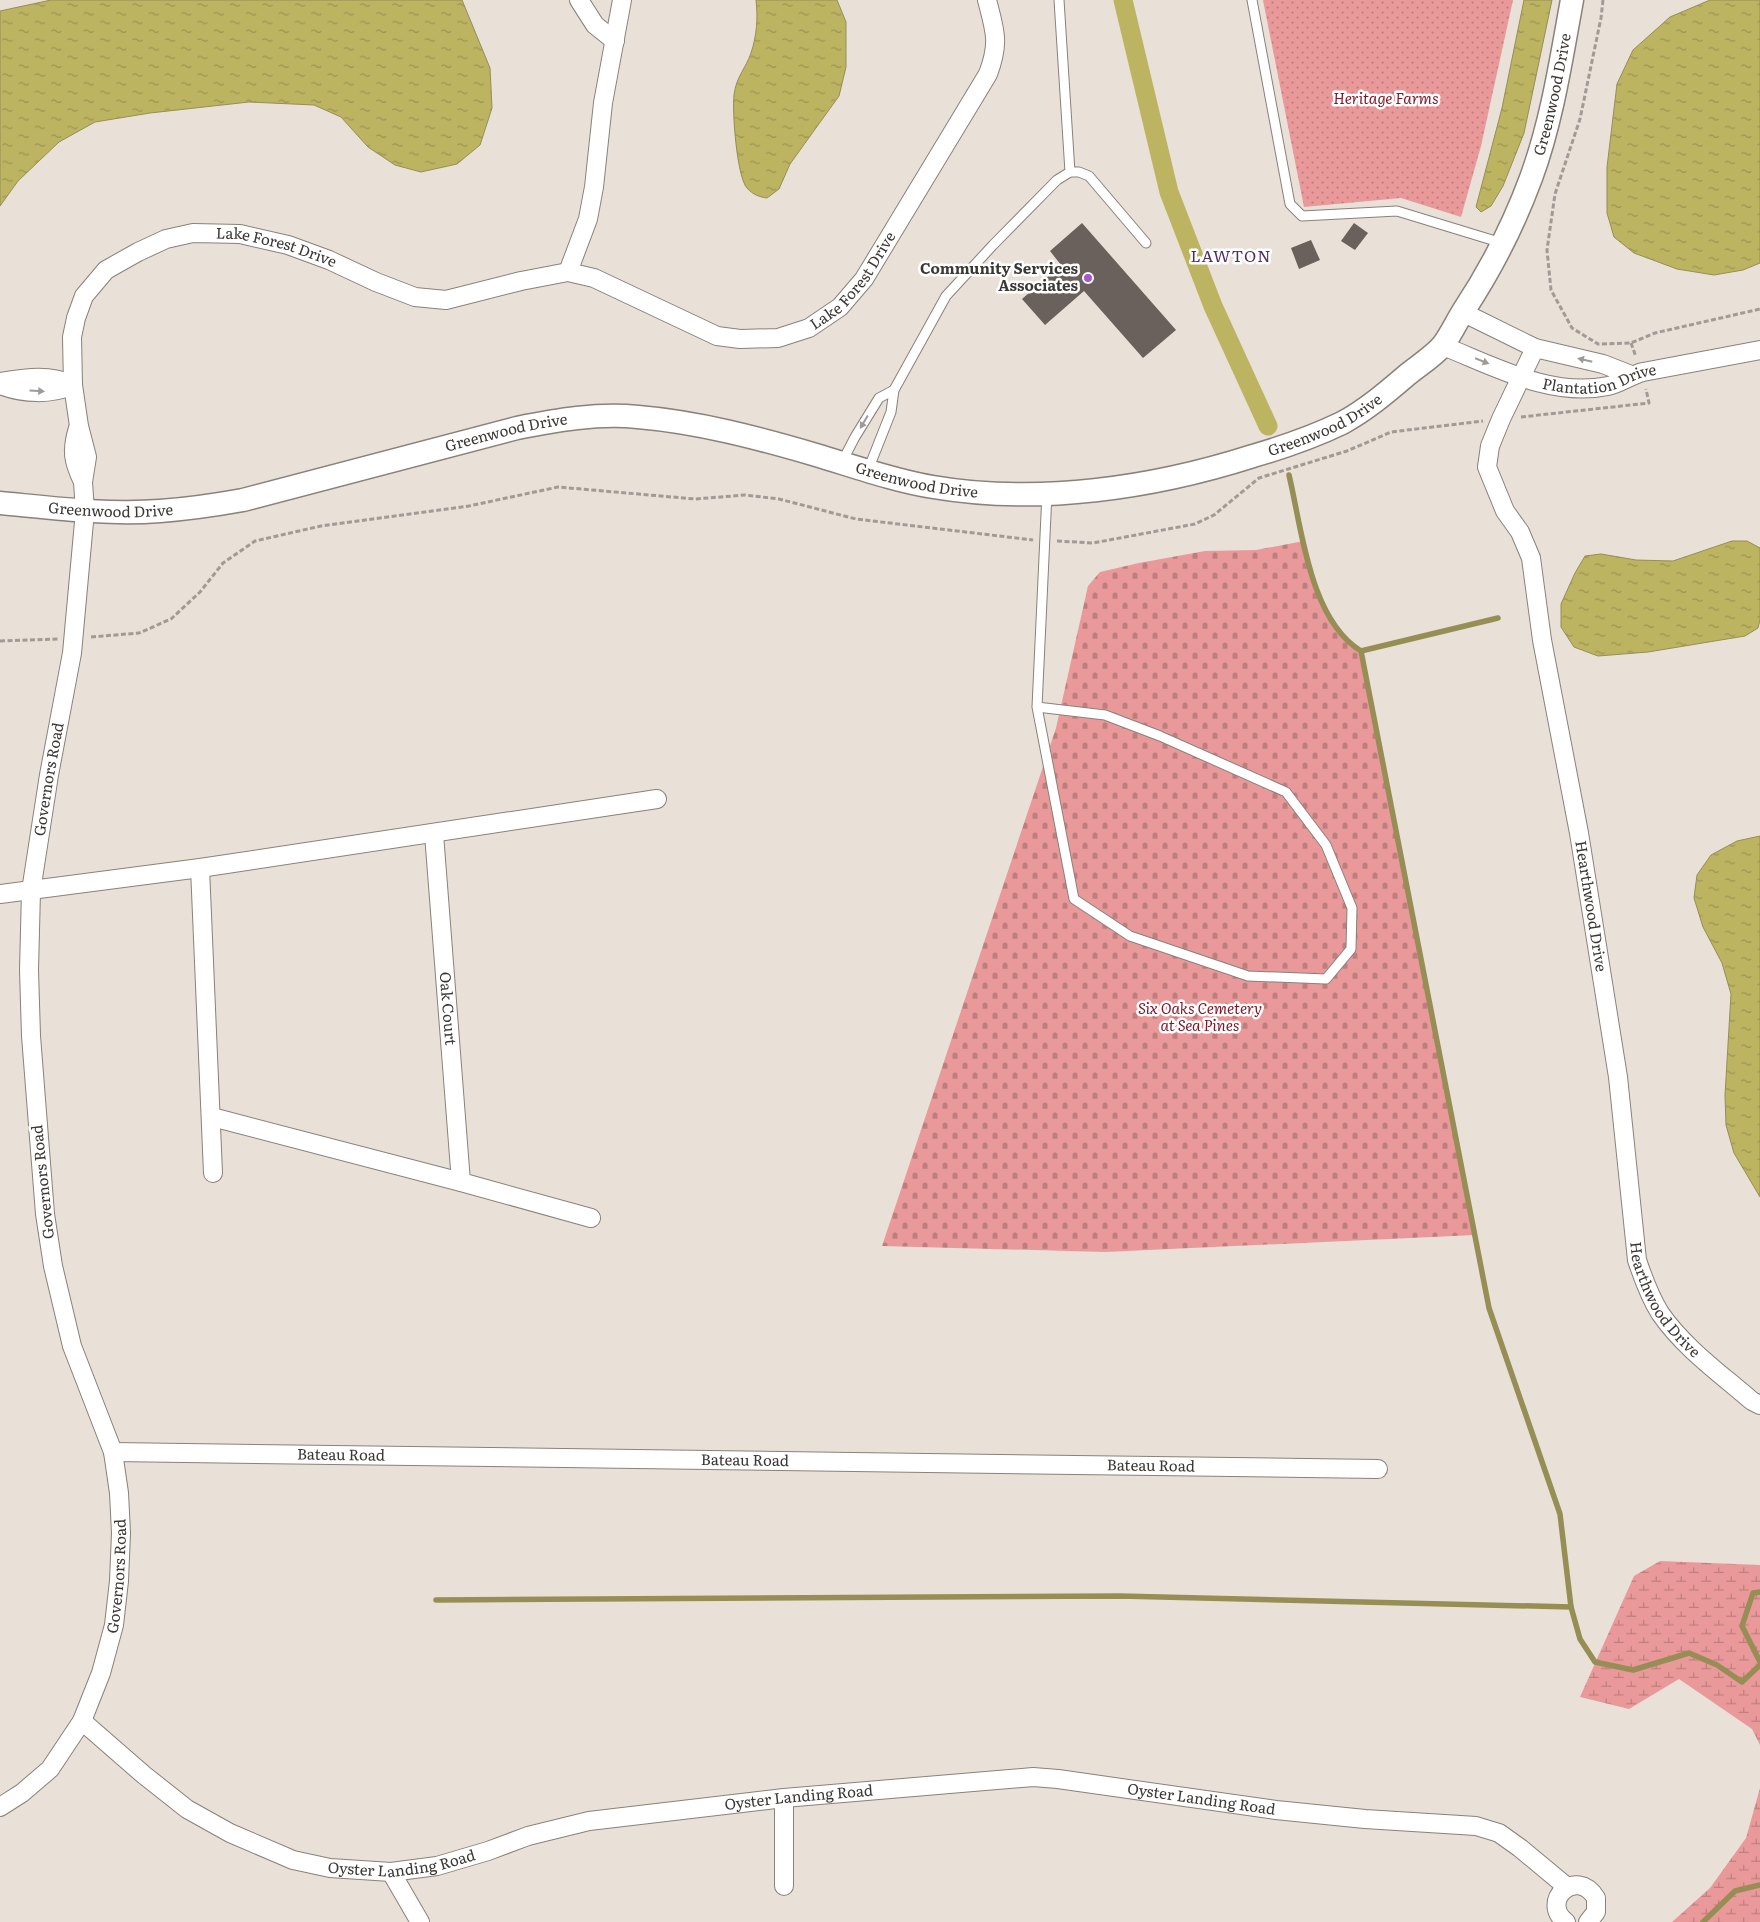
<svg xmlns="http://www.w3.org/2000/svg" width="1760" height="1922" font-family="Literata,serif">
	<style>
		.wetland { fill: url(#wetland-marsh) }
		.cemetery { fill: url(#cemetery-stones) }
		.park { fill: url(#park-dots) }
		.water { fill: url(#water-ripples); stroke: #968e54 }
		.lines { fill: none; stroke-linecap: round; stroke-linejoin: round }
		.stream { stroke: #968e54; stroke-width: 5.5 }
		.canal { stroke: #bdb462; stroke-width: 19 }
		.building { fill: #6a605c }
		.service-casing { stroke: #89817a; stroke-width: 11 }
		.minor-casing { stroke: #89817a; stroke-width: 20 }
		.tertiary-casing { stroke: #89817a; stroke-width: 25 }
		.path { stroke: #a29b95; stroke-width: 3; stroke-dasharray: 5 2.5; stroke-linecap: butt }
		.service { stroke: #fff; stroke-width: 9 }
		.minor { stroke: #fff; stroke-width: 18 }
		.tertiary { stroke: #fff; stroke-width: 22 }
		.oneway { fill: #9d9b9a }
		.poi-dot { fill: #a757c7; stroke: #fff; stroke-width: 2 }
		.labels { text-anchor: middle; stroke-width: 5; stroke-linejoin: round; paint-order: stroke }
		.street-label { font-size: 15px; fill: #3b3734; stroke: #fff }
		.park-label { font-size: 15px; font-style: italic; fill: #7d1726; stroke: #fff }
		.poi-label { font-size: 15px; font-weight: bold; fill: #3b3734; stroke: #fff; text-anchor: end }
		.neighbourhood-label { font-size: 16px; letter-spacing: 1px; fill: #532d63; stroke: #fff }
	</style>
	<defs>
		<pattern id="wetland-marsh" width="20" height="14" patternUnits="userSpaceOnUse" patternTransform="scale(1.25)"><rect width="20" height="14" fill="#ea999a"/><path d="M1 5h8M5 5V1M11 12h8M15 12V8" fill="none" stroke="#bf7e7e"/></pattern>
		<pattern id="cemetery-stones" width="16" height="16" patternUnits="userSpaceOnUse" patternTransform="scale(1.25)"><rect width="16" height="16" fill="#ea999a"/><path d="M2 7V4a2 2 0 0 1 4 0v3zM10 15v-3a2 2 0 0 1 4 0v3z" fill="#bf7e7e"/></pattern>
		<pattern id="park-dots" width="8" height="8" patternUnits="userSpaceOnUse" patternTransform="scale(1.25)"><rect width="8" height="8" fill="#ea999a"/><path d="M2 2h.1M6 6h.1" fill="none" stroke="#bf7e7e" stroke-width="1.8" stroke-linecap="round"/></pattern>
		<pattern id="water-ripples" width="26" height="14" patternUnits="userSpaceOnUse" patternTransform="scale(1.25)"><rect width="26" height="14" fill="#bdb462"/><path d="M2 4q2-2 4 0t4 0M15 11q2-2 4 0t4 0" fill="none" stroke="#9b9352"/></pattern>
	</defs>
	<rect width="100%" height="100%" fill="#e9e0d8"/>
	<!-- wetland -->
	<g class="wetland">
		<path d="M1660,1561L1760,1565V1745L1752,1729L1679,1679L1629,1709L1580,1697L1634,1576Z"/>
		<path d="M1760,1788V1922H1672L1710,1888L1746,1838Z"/>
	</g>
	<!-- cemetery -->
	<path class="cemetery" d="M1304,541C1310,580 1326,630 1361,651L1475,1235L1105,1252L882,1246L1056,728L1088,586L1100,572L1139,563L1205,551L1256,550Z"/>
	<!-- park -->
	<path class="park" d="M1263,0H1513L1481,146L1461,217L1401,198L1304,207Z"/>
	<!-- water -->
	<g class="water">
		<path d="M51,0H462L490,68L492,108L480,145L457,164L421,172L395,165L368,147L341,117L314,105L249,102L150,113L95,122L59,142L18,181L0,206V11Z"/>
		<path d="M756,0H837L846,22V67L839,96L790,164L779,189L767,198C760,197 753,195 747,188C737,177 732,112 734,95C736,77 746,68 751,53C757,35 758,18 756,0Z"/>
		<path d="M1524,0H1552L1524,133L1503,186L1491,206L1481,212L1476,207L1502,108Z"/>
		<path d="M1710,0H1760V263L1743,270L1714,275L1677,269L1634,253L1614,237L1607,213V167L1617,84L1633,50L1670,17Z"/>
		<path d="M1732,541H1747L1760,548V620L1758,628L1745,636L1648,652L1598,656L1574,647L1561,627V604L1575,573L1585,556L1601,554L1636,560L1673,561Z"/>
		<path d="M1760,836V1197L1734,1153L1726,1125L1725,1095L1731,994L1722,963L1703,927L1694,898L1697,875L1711,855L1737,841Z"/>
	</g>
	<g class="lines">
		<!-- stream -->
		<g class="stream">
			<path d="M1289,475C1302,530 1310,620 1361,651L1489,1308L1560,1514L1571,1607L1580,1639L1595,1662L1633,1670L1689,1653L1717,1665L1742,1682L1760,1665"/>
			<path d="M1361,651L1498,618"/>
			<path d="M1760,1592L1753,1593L1742,1626L1760,1662"/>
			<path d="M436,1600L1120,1596L1571,1607"/>
			<path d="M1703,1922L1735,1891L1760,1885"/>
		</g>
		<!-- canal -->
		<path class="canal" d="M1123,0L1169,192L1213,306L1268,426"/>
	</g>
	<!-- building -->
	<g class="building">
		<path d="M1082,223L1176,330L1143,358L1084,291L1045,325L1022,299L1061,265L1050,251Z"/>
		<path d="M1354,223L1368,233L1355,250L1341,241Z"/>
		<path d="M1311,240L1320,260L1299,269L1291,248Z"/>
	</g>
	<g class="lines">
		<!-- service casing -->
		<g class="service-casing">
			<g id="service">
				<path d="M1059,0L1070,172"/>
				<path d="M1252,0L1290,204L1302,216L1397,211L1502,243"/>
				<path d="M842,462L855,437L879,398L894,390"/>
				<path d="M868,470L891,412L894,390L946,296L993,245L1057,180L1070,172H1079L1089,176L1146,243"/>
				<path d="M1037,707L1105,715L1160,736L1286,792L1326,845L1352,908L1351,949L1326,979L1248,976L1130,936L1074,899L1037,707L1047,493"/>
			</g>
		</g>
		<!-- minor casing -->
		<g class="minor-casing">
			<g id="minor">
				<path d="M579,0L595,25L615,41"/>
				<path d="M568,272L588,219L594,187L603,103L622,0"/>
				<path d="M1462,312L1535,348L1603,364L1631,375"/>
				<path id="s1" d="M1443,346C1494,366 1551,398 1608,386C1619,384 1631,375 1643,372L1760,350"/>
				<path id="s2" d="M1535,348L1501,419L1490,446L1487,467L1505,511L1520,532L1531,558L1542,640L1579,833L1618,1077L1637,1260C1643,1278 1650,1297 1660,1313C1684,1348 1721,1374 1752,1401L1760,1405"/>
				<path d="M0,382C26,378 49,374 73,385"/>
				<path d="M0,385C23,394 51,395 73,385"/>
				<path d="M78,428C71,451 73,461 83,482"/>
				<path id="s3" d="M434,834L461,1182"/>
				<path d="M200,868L213,1173"/>
				<path d="M0,894L200,868L657,799"/>
				<path d="M212,1117L461,1182L591,1218"/>
				<path id="s4" d="M113,1452L1378,1469"/>
				<path id="s5" d="M82,1721L144,1775L187,1809L230,1833L293,1860L330,1868L391,1872L437,1866L488,1851L528,1836L589,1821L784,1798L1033,1777L1058,1779L1276,1810L1365,1819L1476,1826L1499,1833L1520,1848L1567,1887"/>
				<path d="M784,1798V1886"/>
				<path id="s6" d="M0,1807L22,1793L50,1769L82,1721L101,1673L114,1625L119,1581L121,1533L119,1493L113,1452L72,1346L53,1266L45,1214L31,1036L29,970L31,891L49,775L72,653L85,511L83,482L87,457L79,426L73,385L72,337L76,318L84,296L106,270L138,252L166,239L193,233L240,234L288,245L329,260L376,282L415,297L446,300L521,281L568,272L594,278L717,336L740,339L778,338L809,328L840,307L864,279L988,74C1000,42 995,31 987,0"/>
				<path d="M391,1872L420,1922"/>
				<path d="M1566,1922C1539,1902 1576,1866 1596,1898V1912L1588,1922"/>
			</g>
		</g>
		<!-- tertiary casing -->
		<g class="tertiary-casing">
			<g id="tertiary">
				<path id="s7" d="M0,503C53,508 107,515 160,511C188,509 215,505 243,500L517,428C557,420 597,413 638,417C698,422 758,438 816,455C853,466 895,481 933,487C1038,505 1153,488 1253,456C1284,447 1313,437 1342,423C1366,410 1386,393 1407,375C1418,366 1434,356 1443,345C1451,334 1457,321 1464,310C1491,269 1514,224 1531,178C1552,121 1561,60 1572,0"/>
			</g>
		</g>
		<!-- path -->
		<g class="path">
			<path d="M1603,0L1601,18L1580,119L1555,194L1547,250L1551,290L1572,328L1598,344L1631,343L1655,333L1760,309"/>
			<path d="M1631,343L1636,357"/>
			<path d="M1521,417L1649,403L1646,389"/>
			<path d="M1057,541L1093,543L1195,524L1214,515L1259,478L1347,451L1391,432L1483,421"/>
			<path d="M91,637L139,633L171,619L200,592L223,563L255,541L321,526L469,506L558,487L695,499L745,495L779,499L856,519L1033,540"/>
			<path d="M0,641L58,639"/>
		</g>
		<!-- service -->
		<use href="#service" class="service"/>
		<!-- minor -->
		<use href="#minor" class="minor"/>
		<!-- tertiary -->
		<use href="#tertiary" class="tertiary"/>
	</g>
	<!-- one-way arrows -->
	<defs><path id="oneway-solid" d="M-6-.8H1V-3.2L6.5 0L1 3.2V.8H-6Z" transform="scale(1.25)"/></defs>
	<g class="oneway">
		<use href="#oneway-solid" transform="translate(1585 360) rotate(-167)"/>
		<use href="#oneway-solid" transform="translate(1482 361) rotate(22)"/>
		<use href="#oneway-solid" transform="translate(37 391) rotate(3)"/>
		<use href="#oneway-solid" transform="translate(864 422) rotate(121)"/>
	</g>
	<!-- markers -->
	<circle class="poi-dot" cx="1088" cy="278" r="5"/>
	<g class="labels">
		<!-- street labels -->
		<g class="street-label">
			<text dy="5" stroke="none"><textPath href="#s7" startOffset="1776">Greenwood Drive</textPath></text>
			<text dy="5" stroke="none"><textPath href="#s6" startOffset="1785">Lake Forest Drive</textPath></text>
			<text dy="5" stroke="none"><textPath href="#s6" startOffset="2412">Lake Forest Drive</textPath></text>
			<text dy="5" stroke="none"><textPath href="#s1" startOffset="165">Plantation Drive</textPath></text>
			<text dy="5" stroke="none"><textPath href="#s7" startOffset="1356">Greenwood Drive</textPath></text>
			<text dy="5" stroke="none"><textPath href="#s7" startOffset="516">Greenwood Drive</textPath></text>
			<text dy="5" stroke="none"><textPath href="#s7" startOffset="936">Greenwood Drive</textPath></text>
			<text dy="5" stroke="none"><textPath href="#s7" startOffset="111">Greenwood Drive</textPath></text>
			<text dy="5" stroke="none"><textPath href="#s6" startOffset="1081">Governors Road</textPath></text>
			<text dy="5" stroke="none"><textPath href="#s2" startOffset="584">Hearthwood Drive</textPath></text>
			<text dy="5" stroke="none"><textPath href="#s3" startOffset="175">Oak Court</textPath></text>
			<text transform="translate(43 1182) rotate(-96)" y="5">Governors Road</text>
			<text dy="5" stroke="none"><textPath href="#s2" startOffset="989">Hearthwood Drive</textPath></text>
			<text dy="5" stroke="none"><textPath href="#s4" startOffset="228">Bateau Road</textPath></text>
			<text dy="5" stroke="none"><textPath href="#s4" startOffset="632">Bateau Road</textPath></text>
			<text dy="5" stroke="none"><textPath href="#s4" startOffset="1038">Bateau Road</textPath></text>
			<text dy="5" stroke="none"><textPath href="#s6" startOffset="271">Governors Road</textPath></text>
			<text dy="5" stroke="none"><textPath href="#s5" startOffset="770">Oyster Landing Road</textPath></text>
			<text dy="5" stroke="none"><textPath href="#s5" startOffset="1175">Oyster Landing Road</textPath></text>
			<text dy="5" stroke="none"><textPath href="#s5" startOffset="365">Oyster Landing Road</textPath></text>
		</g>
		<!-- park labels -->
		<g class="park-label">
			<text x="1386" y="104">Heritage Farms</text>
			<text x="1200" y="1014">Six Oaks Cemetery<tspan x="1200" dy="17">at Sea Pines</tspan></text>
		</g>
		<!-- poi labels -->
		<g class="poi-label">
			<text x="1078" y="274">Community Services<tspan x="1078" dy="17">Associates</tspan></text>
		</g>
		<!-- neighbourhood labels -->
		<g class="neighbourhood-label">
			<text x="1231" y="262">LAWTON</text>
		</g>
	</g>
</svg>
